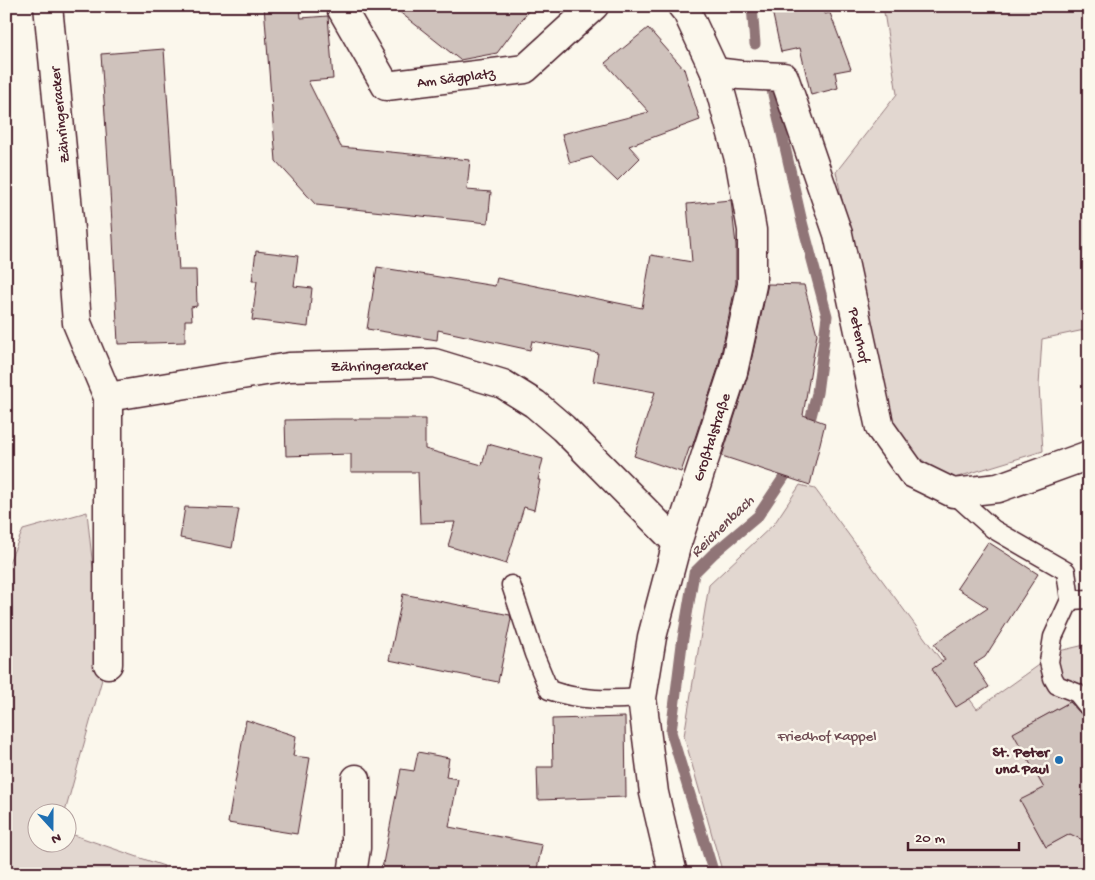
<svg xmlns="http://www.w3.org/2000/svg" width="1095" height="880" font-family="'Gochi Hand',sans-serif">
	<style>
		.green { fill: #e2d7d0; stroke: #967b7e }
		.lines { fill: none; stroke-linecap: round; stroke-linejoin: round }
		.stream { stroke: #907477; stroke-width: 11 }
		.building { fill: #cfc2bc; stroke: #4a1f2b }
		.service-casing { stroke: #4a1f2b; stroke-width: 21 }
		.minor-casing { stroke: #4a1f2b; stroke-width: 31 }
		.service { stroke: #fbf7ec; stroke-width: 18 }
		.minor { stroke: #fbf7ec; stroke-width: 28 }
		.poi-dot { fill: #1f6fb2; stroke: #fbf7ec; stroke-width: 2 }
		.labels { text-anchor: middle; stroke-width: 5; stroke-linejoin: round; paint-order: stroke }
		.street-label { font-size: 15px; fill: #4a1f2b; stroke: #fbf7ec }
		.park-label { font-size: 15px; fill: #704d54; stroke: #fbf7ec }
		.poi-label { font-size: 15px; font-weight: bold; fill: #4a1f2b; stroke: #fbf7ec; text-anchor: end }
		.water-label { font-size: 16px; font-style: italic; fill: #6d4a51; stroke: #fbf7ec }
	</style>
	<rect width="100%" height="100%" fill="#fbf7ec"/>
	<filter id="ink" filterUnits="userSpaceOnUse"><feTurbulence type="fractalNoise" baseFrequency=".02" numOctaves="2"/><feDisplacementMap in="SourceGraphic" scale="10" xChannelSelector="R" yChannelSelector="G"/><feConvolveMatrix kernelMatrix="1 2 1 2 8 2 1 2 1" color-interpolation-filters="sRGB"/></filter>
	<g filter="url(#ink)">
		<!-- green -->
		<g class="green">
			<path d="M883,6H1089V329L1042,339L1039,386L1043,451L948,480L894,438L836,172L897,94Z"/>
			<path d="M800,485L815,489L977,709L1059,651L1089,644V728L1073,700L1014,733L1044,788L1021,801L1046,847L1077,830L1083,841L1089,843V874H723L684,736L709,585L774,524Z"/>
			<path d="M87,512L104,672L65,812H38V842H68V833L164,866L161,874H6V569L23,530Z"/>
		</g>
		<g class="lines">
			<!-- stream -->
			<g class="stream">
				<path d="M752,6L755,44"/>
				<path d="M772,90L802,222L827,316L817,393L807,432"/>
				<path d="M714,874L671,732L682,644L694,573L713,554L758,516L792,465"/>
			</g>
		</g>
		<!-- building -->
		<g class="building">
			<path d="M264,6H300L301,18L328,16L333,79L308,81L341,147L470,160L467,190L491,192L488,223L316,205L276,161Z"/>
			<path d="M392,6H532L497,53L460,60Z"/>
			<path d="M771,6H823L825,14L830,13L851,69L835,72L838,88L811,95L800,48L781,52Z"/>
			<path d="M648,28L684,69L700,120L629,146L640,158L617,181L592,157L570,163L562,134L649,112L605,63Z"/>
			<path d="M164,49L179,270H196L197,306L191,307L192,320H185V342L118,344L113,238L101,54Z"/>
			<path d="M731,200L736,245V283L718,368L692,447L690,446L681,472L634,456L655,392L593,381L598,353L532,341L530,350L438,330L437,340L367,329L377,267L495,286L497,278L642,308L651,255L692,262L687,204Z"/>
			<path d="M256,251L298,256L294,286L312,288L308,327L252,320L257,281H252Z"/>
			<path d="M768,284L804,285L817,334L803,415L825,423L810,485L722,456L748,375Z"/>
			<path d="M333,419H425V449L482,465L488,444L543,459L538,480H540L534,510L524,507L506,564L448,546L455,522L420,523L418,472H351V454L286,456L285,420Z"/>
			<path d="M185,507L239,509L232,548L180,538Z"/>
			<path d="M988,542L1038,574L985,657L974,664L989,687L956,707L932,669L945,660L934,644L988,608L957,588Z"/>
			<path d="M403,594L510,615L511,619L498,682L389,660Z"/>
			<path d="M1070,702L1082,715L1089,728V843L1070,834L1046,847L1020,800L1044,788L1013,733Z"/>
			<path d="M625,717L626,797L538,800L537,767H553L552,719Z"/>
			<path d="M246,720L296,736L293,756L310,758L297,834L228,823Z"/>
			<path d="M418,752L449,758L446,777L458,779L449,827L542,845L536,874H381L401,769L414,771Z"/>
		</g>
		<g class="lines">
			<!-- service casing -->
			<g class="service-casing">
				<g id="service">
					<path d="M953,493L993,529L1066,571L1070,600L1053,637L1049,662L1053,678L1057,685L1077,693L1089,708"/>
					<path d="M511,585L534,654L549,690C580,701 610,700 642,698"/>
					<path d="M1070,600L1089,599"/>
				</g>
			</g>
			<!-- minor casing -->
			<g class="minor-casing">
				<g id="minor">
					<path d="M48,6L70,230L77,323L108,397V664"/>
					<path d="M340,6L386,86L525,69L594,6"/>
					<path d="M715,72L740,75L784,77L838,234L880,428L912,473L953,493L998,488L1089,455"/>
					<path d="M108,397L289,367L434,363L503,384L535,404L563,428L677,543"/>
					<path d="M352,874L356,848V779"/>
					<path d="M673,874L654,793L642,698L652,637L677,543L733,372L752,285V230L740,163L715,72L687,12L682,6"/>
				</g>
			</g>
			<!-- service -->
			<use href="#service" class="service"/>
			<!-- minor -->
			<use href="#minor" class="minor"/>
		</g>
	</g>
	<!-- markers -->
	<circle class="poi-dot" cx="1059" cy="760" r="5"/>
	<g class="labels">
		<!-- street labels -->
		<g class="street-label">
			<text transform="translate(456 77) rotate(-7)" y="5">Am Sägplatz</text>
			<text transform="translate(59 115) rotate(-96)" y="5">Zähringeracker</text>
			<text transform="translate(860 335) rotate(78)" y="5">Peterhof</text>
			<text transform="translate(379 365) rotate(-1)" y="5">Zähringeracker</text>
			<text transform="translate(711 437) rotate(-72)" y="5">Großtalstraße</text>
		</g>
		<!-- park labels -->
		<g class="park-label">
			<text x="827" y="740">Friedhof Kappel</text>
		</g>
		<!-- poi labels -->
		<g class="poi-label">
			<text x="1049" y="756">St. Peter<tspan x="1049" dy="17">und Paul</tspan></text>
		</g>
		<!-- water labels -->
		<g class="water-label">
			<text transform="translate(721 525) rotate(-44)" y="6">Reichenbach</text>
		</g>
	</g>
	<!-- margin -->
	<rect width="1095" height="880" fill="none" stroke="#fbf7ec" stroke-width="25"/>
	<rect x="12" y="12" width="1070" height="855" fill="none" stroke="#4a1f2b" stroke-width="2" filter="url(#ink)"/>
	<!-- north arrow -->
	<g transform="translate(52 828) rotate(159)"><circle r="24" fill="#fbf7ec" stroke="#b4a19f"/>
	<path d="M0-4L9 19L0 12L-9 19Z" fill="#1f6fb2"/>
	<text y="-8" font-size="14" font-weight="bold" text-anchor="middle" fill="#4a1f2b">N</text>
	</g>
	<!-- scale -->
	<path d="M908 842v8h111v-8" fill="none" stroke="#4a1f2b" stroke-width="2.5"/>
	<text x="915" y="842" font-size="15" fill="#4a1f2b" stroke="#fbf7ec" stroke-width="4" paint-order="stroke">20 m</text>
</svg>
